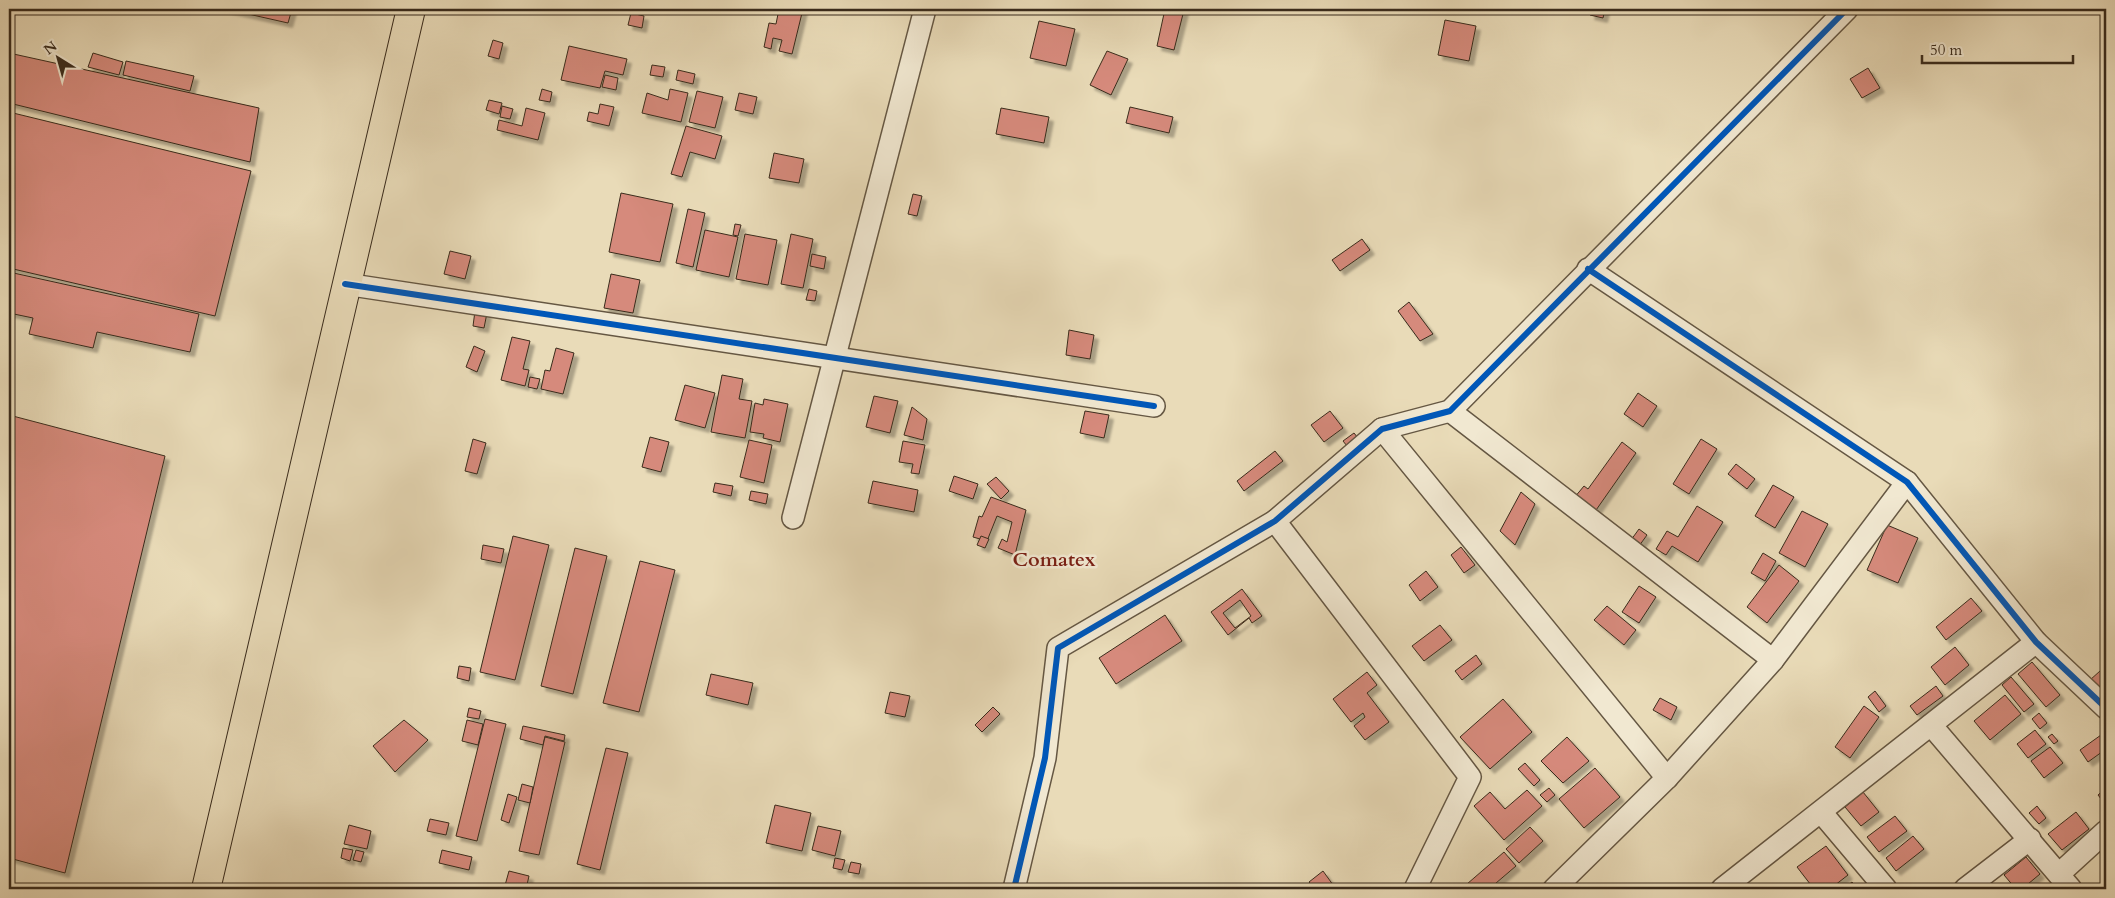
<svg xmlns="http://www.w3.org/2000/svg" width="2115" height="898" font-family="Cardo,serif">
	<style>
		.building { fill: #d68a7b; stroke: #392b1c; fill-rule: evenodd; filter: url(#shadow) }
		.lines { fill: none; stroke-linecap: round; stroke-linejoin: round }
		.street-casing { stroke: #655743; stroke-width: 24 }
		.primary-casing { stroke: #392b1c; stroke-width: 30 }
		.street { stroke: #f1e8d1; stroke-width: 21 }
		.primary { stroke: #e9dbb8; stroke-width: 28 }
		.cycleway-casing { stroke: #f1e8d1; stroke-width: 9 }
		.cycleway { stroke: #0057b8; stroke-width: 6 }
		.labels { text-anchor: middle; stroke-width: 5; stroke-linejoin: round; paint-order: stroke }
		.quarter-label { font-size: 20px; font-weight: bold; fill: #7a1f14; stroke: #f1e8d1 }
	</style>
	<defs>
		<filter id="shadow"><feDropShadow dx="4.5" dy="4.5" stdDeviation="1" flood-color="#0004"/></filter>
	</defs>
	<rect width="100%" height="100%" fill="#e9dbb8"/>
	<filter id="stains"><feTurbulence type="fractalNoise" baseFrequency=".004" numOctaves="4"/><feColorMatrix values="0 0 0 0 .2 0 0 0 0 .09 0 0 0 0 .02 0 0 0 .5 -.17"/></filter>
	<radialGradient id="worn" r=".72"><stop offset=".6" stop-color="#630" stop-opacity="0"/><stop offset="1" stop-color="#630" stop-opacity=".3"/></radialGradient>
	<!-- building -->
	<g class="building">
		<path d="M226,9H292L288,23Z"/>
		<path d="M779,9H803L792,54L779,51L782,40L773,38L771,49L764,47L769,23L776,24Z"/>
		<path d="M1165,9L1184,10L1174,50L1157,46Z"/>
		<path d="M1592,9H1605L1603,18L1590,15Z"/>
		<path d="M631,13L644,16L642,28L628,25Z"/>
		<path d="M1445,20L1476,26L1469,61L1438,55Z"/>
		<path d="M1039,21L1075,29L1066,66L1030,58Z"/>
		<path d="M493,40L503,43L499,59L488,56Z"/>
		<path d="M569,46L627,59L623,75L605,71L600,88L561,80Z"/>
		<path d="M1107,51L1128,59L1111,95L1090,85Z"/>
		<path d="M9,53L259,108L250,162L9,103Z"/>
		<path d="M93,53L123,62L119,75L88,67Z"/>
		<path d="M126,61L194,76L190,91L123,75Z"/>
		<path d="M652,65L665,67L663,77L650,75Z"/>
		<path d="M1868,68L1880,88L1862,98L1850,79Z"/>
		<path d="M678,70L695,74L693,84L676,80Z"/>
		<path d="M605,75L618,78L616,90L602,87Z"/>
		<path d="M542,89L552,92L550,102L539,100Z"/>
		<path d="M670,89L688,93L681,122L642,113L647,93L668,100Z"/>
		<path d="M697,91L723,97L715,128L689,122Z"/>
		<path d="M739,93L757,97L753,114L735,110Z"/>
		<path d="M489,100L502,103L499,114L486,110Z"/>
		<path d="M600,104L614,107L609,126L587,121L589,112L598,114Z"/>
		<path d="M502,106L513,109L510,119L500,117Z"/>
		<path d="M1130,107L1173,117L1169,133L1126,123Z"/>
		<path d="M526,108L545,113L538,140L497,130L499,120L522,126Z"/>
		<path d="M1001,108L1049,117L1044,143L996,134Z"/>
		<path d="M9,112L251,171L215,316L9,268Z"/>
		<path d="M686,126L722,136L715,159L690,152L682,177L671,174Z"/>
		<path d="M774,153L804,159L799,183L769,178Z"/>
		<path d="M621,193L673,204L660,262L609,252Z"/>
		<path d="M913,194L922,196L917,216L908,214Z"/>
		<path d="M688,209L705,213L693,267L676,263Z"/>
		<path d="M735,224L741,225L738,236L733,235Z"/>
		<path d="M705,230L738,237L729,277L696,270Z"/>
		<path d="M745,234L777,240L768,285L736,279Z"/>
		<path d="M791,234L813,239L803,288L781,284Z"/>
		<path d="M1362,239L1370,250L1340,271L1332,260Z"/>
		<path d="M450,251L471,256L465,279L444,274Z"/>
		<path d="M812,254L826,257L824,269L810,266Z"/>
		<path d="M9,272L199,314L190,352L97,332L93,348L29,334L33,318L9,313Z"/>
		<path d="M611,274L640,280L633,313L604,308Z"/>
		<path d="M809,289L817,291L815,301L806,300Z"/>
		<path d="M1409,302L1433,334L1420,341L1398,311Z"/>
		<path d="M475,311L487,313L484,328L473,326Z"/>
		<path d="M1069,330L1094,335L1090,359L1066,355Z"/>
		<path d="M512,337L530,341L523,369L529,370L525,386L501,380Z"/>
		<path d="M474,346L485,351L477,372L466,367Z"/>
		<path d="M556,348L574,353L563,394L541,389L545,370L550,371Z"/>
		<path d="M722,375L743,379L739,399L752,401L745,438L711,432Z"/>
		<path d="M530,377L540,379L537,389L528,387Z"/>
		<path d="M685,385L715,393L705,428L675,420Z"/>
		<path d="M1638,393L1657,406L1643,427L1624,414Z"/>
		<path d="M874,396L898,401L890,433L866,427Z"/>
		<path d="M764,399L788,404L780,442L763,438L764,434L750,432L755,403L763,405Z"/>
		<path d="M912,407L927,419L923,440L904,435Z"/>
		<path d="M1085,411L1109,415L1104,438L1080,433Z"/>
		<path d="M1330,411L1343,428L1324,442L1311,425Z"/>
		<path d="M9,415L165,456L65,873L9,858Z"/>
		<path d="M1354,433L1362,443L1351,451L1343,441Z"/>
		<path d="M650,437L669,442L661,472L642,467Z"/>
		<path d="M473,439L486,443L477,474L465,471Z"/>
		<path d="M1701,439L1717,449L1689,494L1673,484Z"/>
		<path d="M749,440L772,445L764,483L740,477Z"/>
		<path d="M903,441L925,445L919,474L911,473L913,464L899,462Z"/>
		<path d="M1622,442L1636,453L1594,513L1574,498L1584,486L1588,489Z"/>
		<path d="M1275,451L1283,461L1244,491L1237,481Z"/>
		<path d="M1736,464L1755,479L1747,489L1728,474Z"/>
		<path d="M954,476L978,484L973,499L949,491Z"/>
		<path d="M996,477L1009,491L1001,499L987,484Z"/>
		<path d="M873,481L918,490L914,512L868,503Z"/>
		<path d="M715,483L733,486L731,496L713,492Z"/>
		<path d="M1773,485L1794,497L1775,528L1755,516Z"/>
		<path d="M751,491L768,494L766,504L749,500Z"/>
		<path d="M1521,492L1535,504L1515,545L1500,531Z"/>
		<path d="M991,497L1026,510L1015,555L998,548L1002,539L1007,542L1012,522L997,516L987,541L973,537L979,516L982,517Z"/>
		<path d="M1697,506L1723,522L1698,562L1672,546L1666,555L1656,549L1667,531L1678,537Z"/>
		<path d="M1802,511L1828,524L1805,567L1779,553Z"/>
		<path d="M1887,525L1918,538L1898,583L1867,570Z"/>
		<path d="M1639,529L1647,535L1639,546L1631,540Z"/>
		<path d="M513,536L549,545L515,680L480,672Z"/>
		<path d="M981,536L989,539L985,548L977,545Z"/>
		<path d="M483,545L504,549L501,563L481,559Z"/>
		<path d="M1461,547L1475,565L1464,573L1451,555Z"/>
		<path d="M575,548L607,556L573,694L541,686Z"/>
		<path d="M1763,553L1776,561L1765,581L1751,573Z"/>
		<path d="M640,561L675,570L639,712L603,703Z"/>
		<path d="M1779,565L1799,581L1767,623L1747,607Z"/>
		<path d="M1426,571L1438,587L1420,601L1409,585Z"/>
		<path d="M1639,586L1656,597L1639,623L1622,612Z"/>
		<path d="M1242,589L1262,616L1252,623L1249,618L1228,635L1211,612ZM1240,600L1251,616L1235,628L1223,613Z"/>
		<path d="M1971,598L1982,611L1946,640L1936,627Z"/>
		<path d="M1607,606L1636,630L1624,645L1594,620Z"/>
		<path d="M1165,615L1182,641L1116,684L1099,658Z"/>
		<path d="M1440,625L1452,640L1424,661L1412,646Z"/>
		<path d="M1955,647L1969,665L1945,685L1931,667Z"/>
		<path d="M1476,655L1482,664L1462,680L1455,671Z"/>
		<path d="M2032,662L2060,695L2046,707L2018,674Z"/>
		<path d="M459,666L471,668L469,681L457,678Z"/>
		<path d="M2100,671L2106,682L2097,689L2090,680Z"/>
		<path d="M1367,672L1377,685L1367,693L1389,722L1365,740L1354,726L1365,717L1363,713L1351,722L1333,699Z"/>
		<path d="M711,674L753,683L748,705L706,695Z"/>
		<path d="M2011,677L2034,704L2024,712L2002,685Z"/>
		<path d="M1936,686L1943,696L1917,715L1910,706Z"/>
		<path d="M1875,691L1886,706L1879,712L1868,697Z"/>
		<path d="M890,692L910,696L905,717L885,713Z"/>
		<path d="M2005,695L2021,714L1990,740L1974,721Z"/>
		<path d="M1660,698L1677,707L1671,720L1653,710Z"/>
		<path d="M1503,699L1532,732L1490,769L1460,737Z"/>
		<path d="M1864,706L1879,717L1850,758L1835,747Z"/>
		<path d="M993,707L1000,714L982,732L975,725Z"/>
		<path d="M469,708L481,711L479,719L467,717Z"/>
		<path d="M2039,713L2047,723L2040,729L2032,719Z"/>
		<path d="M485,719L506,724L477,841L456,836Z"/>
		<path d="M404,720L428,740L395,772L373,746Z"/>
		<path d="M467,720L483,724L478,745L462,741Z"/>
		<path d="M523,726L565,735L564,741L545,736L543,745L520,739Z"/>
		<path d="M2035,730L2046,744L2028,758L2017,744Z"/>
		<path d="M2052,734L2058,741L2054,744L2048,737Z"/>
		<path d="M2101,735L2106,742V749L2088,762L2080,750Z"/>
		<path d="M545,737L565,742L539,855L519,851Z"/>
		<path d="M1567,737L1589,761L1563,783L1541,761Z"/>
		<path d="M2050,747L2063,763L2044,778L2031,761Z"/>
		<path d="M606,748L628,753L600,870L577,864Z"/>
		<path d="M1525,763L1540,780L1534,786L1518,769Z"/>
		<path d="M1595,768L1620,797L1584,828L1559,799Z"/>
		<path d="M522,784L533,787L530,803L518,800Z"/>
		<path d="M1549,788L1555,795L1547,802L1540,795Z"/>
		<path d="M2106,788V805L2098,795Z"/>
		<path d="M1527,790L1542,806L1504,840L1474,806L1490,792L1505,809Z"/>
		<path d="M1863,792L1879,812L1861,826L1845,807Z"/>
		<path d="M508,794L517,797L509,823L501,820Z"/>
		<path d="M775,805L811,813L802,851L766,843Z"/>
		<path d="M2037,806L2046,818L2039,824L2029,813Z"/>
		<path d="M2076,812L2089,829L2062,850L2048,834Z"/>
		<path d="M1895,816L1907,831L1879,852L1867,837Z"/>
		<path d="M430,819L449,823L446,835L427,831Z"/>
		<path d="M349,825L371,831L367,849L344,844Z"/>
		<path d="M818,826L841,831L835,856L812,850Z"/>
		<path d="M1530,827L1543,841L1519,863L1506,849Z"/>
		<path d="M1913,836L1924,849L1896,871L1886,858Z"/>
		<path d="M1826,846L1848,875L1830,889H1814L1797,867Z"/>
		<path d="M343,848L353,850L350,861L341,858Z"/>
		<path d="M356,850L364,852L361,862L353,860Z"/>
		<path d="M442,850L472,857L469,870L439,863Z"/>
		<path d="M1504,852L1516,866L1489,889H1472L1467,884Z"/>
		<path d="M2026,857L2040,874L2022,889H2016L2004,875Z"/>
		<path d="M835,858L845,860L842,870L833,868Z"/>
		<path d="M851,862L861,864L859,874L848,872Z"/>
		<path d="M509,871L529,876L526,889H504Z"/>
		<path d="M1323,871L1336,889H1315L1309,882Z"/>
		<path d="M1852,882L1858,889H1843Z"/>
	</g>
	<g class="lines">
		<!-- street casing -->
		<g class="street-casing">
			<g id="street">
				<path d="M1588,269L1907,482L2036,642L2106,708"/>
				<path d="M345,284L1154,406"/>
				<path d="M1450,411L1773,660"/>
				<path d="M1382,429L1667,778"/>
				<path d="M793,518L925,9"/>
				<path d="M1275,521L1470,777L1415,889"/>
				<path d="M1931,725L2071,889"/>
				<path d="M1821,812L1886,889"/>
				<path d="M2059,874L2106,831"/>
				<path d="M1014,889L1045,758L1058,648L1275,521L1382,429L1450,411L1847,9"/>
				<path d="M1554,889L1667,778L1773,660L1907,482"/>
				<path d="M1722,889L2036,642"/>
				<path d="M1965,889L2030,839"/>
			</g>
		</g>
		<!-- primary casing -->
		<g class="primary-casing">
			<path id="primary" d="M206,889L411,9"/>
		</g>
		<!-- street -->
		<use href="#street" class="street"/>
		<!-- primary -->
		<use href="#primary" class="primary"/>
		<!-- cycleway casing -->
		<g class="cycleway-casing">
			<g id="cycleway">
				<path d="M1588,269L1907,482L2036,642L2106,708"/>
				<path d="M345,284L1154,406"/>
				<path d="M1014,889L1045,758L1058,648L1275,521L1382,429L1450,411L1847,9"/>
			</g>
		</g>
		<!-- cycleway -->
		<use href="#cycleway" class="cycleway"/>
	</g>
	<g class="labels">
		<!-- quarter labels -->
		<g class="quarter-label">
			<text x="1054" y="566">Comatex</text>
		</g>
	</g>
	<!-- margin -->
	<rect width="2115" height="898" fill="none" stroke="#e9dbb8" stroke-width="30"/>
	<rect x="10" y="10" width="2095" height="878" fill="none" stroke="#392b1c" stroke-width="2.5"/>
	<rect x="15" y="15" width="2085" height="868" fill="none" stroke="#392b1c"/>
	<!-- north arrow -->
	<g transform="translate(58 58) rotate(323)" stroke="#f1e8d1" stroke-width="4" paint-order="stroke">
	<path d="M0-4L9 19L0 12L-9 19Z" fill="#392b1c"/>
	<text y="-8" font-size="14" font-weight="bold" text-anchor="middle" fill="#392b1c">N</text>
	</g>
	<!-- scale -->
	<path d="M1922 55v8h151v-8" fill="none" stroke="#392b1c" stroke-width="2.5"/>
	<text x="1930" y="55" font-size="15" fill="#392b1c" stroke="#f1e8d1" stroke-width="4" paint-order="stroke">50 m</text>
	<rect width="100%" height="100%" filter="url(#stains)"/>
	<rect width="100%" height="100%" fill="url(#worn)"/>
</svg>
